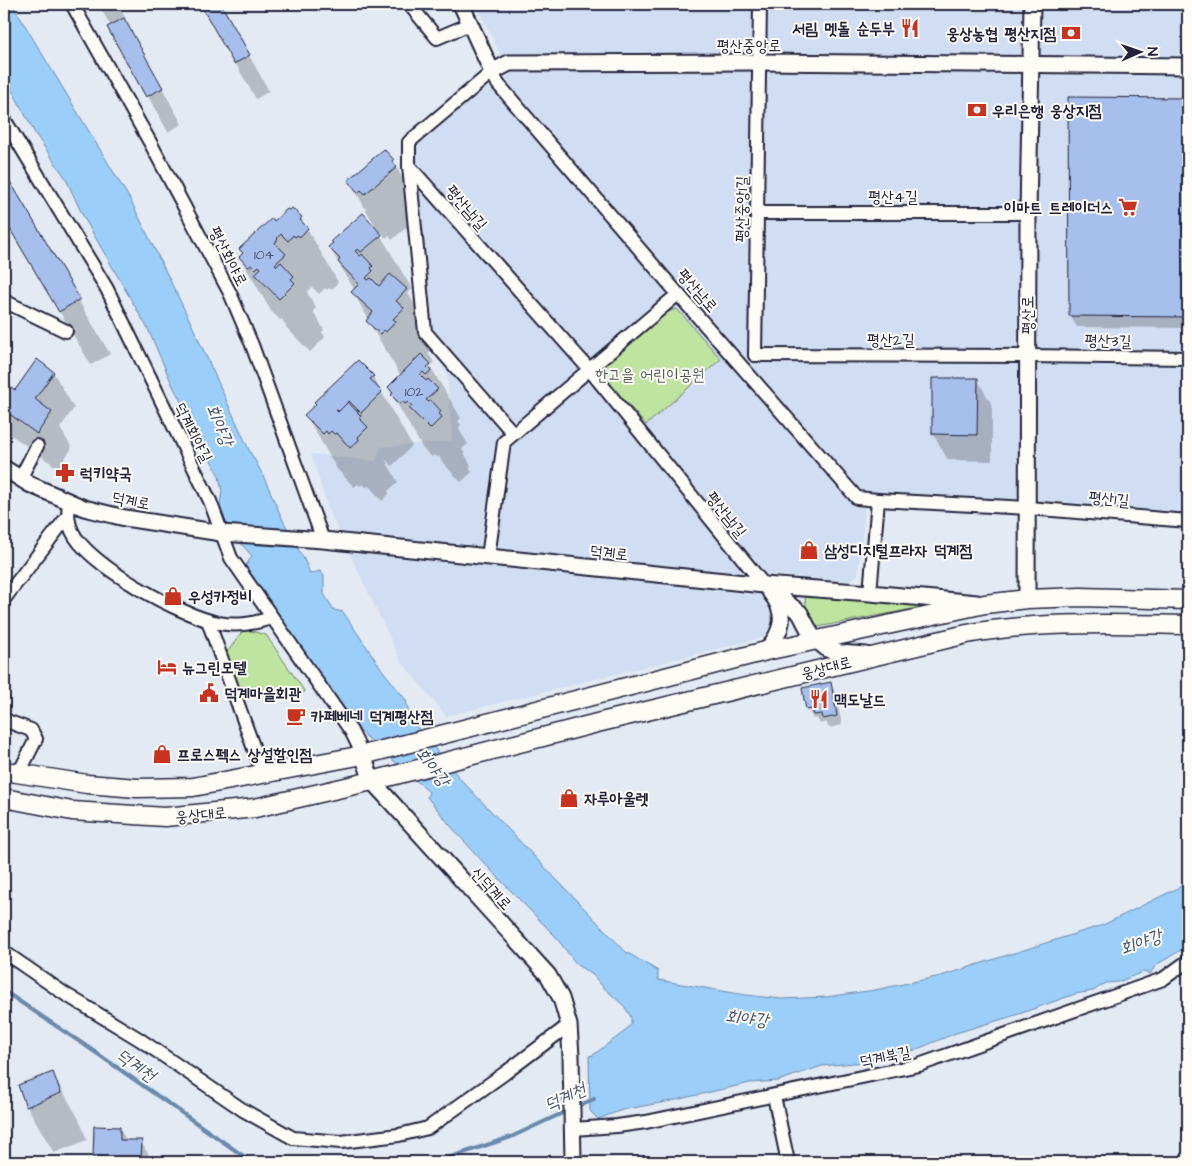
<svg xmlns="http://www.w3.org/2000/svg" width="1192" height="1166" font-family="'Architects Daughter','Poor Story',sans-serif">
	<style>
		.built { fill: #d1ddf2 }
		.green { fill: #bee49f; stroke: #70836d }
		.water { fill: #9bcef9; stroke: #6b89ad }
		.shadow { fill: #0003 }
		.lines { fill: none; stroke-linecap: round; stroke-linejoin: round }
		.stream { stroke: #6b89ad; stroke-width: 4 }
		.building { fill: #a7bfec; stroke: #22223b }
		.minor-casing { stroke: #22223b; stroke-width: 16 }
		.tertiary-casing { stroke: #22223b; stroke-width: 19 }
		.secondary-casing { stroke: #22223b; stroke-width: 21 }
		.minor { stroke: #fdfcf7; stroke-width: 12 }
		.tertiary { stroke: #fdfcf7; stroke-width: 15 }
		.secondary { stroke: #fdfcf7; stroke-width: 18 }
		.labels { text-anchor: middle; stroke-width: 4; stroke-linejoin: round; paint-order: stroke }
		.number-label { font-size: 14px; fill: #434967 }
		.poi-label { font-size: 16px; font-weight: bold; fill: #22223b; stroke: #fdfcf7; text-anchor: start }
		.street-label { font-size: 16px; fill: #22223b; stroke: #fdfcf7 }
		.park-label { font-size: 16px; fill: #515c59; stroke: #fdfcf7 }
		.water-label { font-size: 18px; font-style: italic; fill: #465674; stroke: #fdfcf7 }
	</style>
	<rect width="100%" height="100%" fill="#e3eaf4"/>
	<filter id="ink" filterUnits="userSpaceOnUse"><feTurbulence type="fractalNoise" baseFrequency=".02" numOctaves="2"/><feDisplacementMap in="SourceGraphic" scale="10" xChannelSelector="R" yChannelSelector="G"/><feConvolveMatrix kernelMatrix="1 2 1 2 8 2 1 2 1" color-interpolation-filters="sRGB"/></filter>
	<g filter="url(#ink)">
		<!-- built -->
		<path class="built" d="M476,4H1188V515L867,491L858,574L849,582L772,575L771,631L765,637L446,716L401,661L328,508L311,454L376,461L381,447L452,441L447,376L429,330L414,149L478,94L510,75Z"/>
		<!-- green -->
		<g class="green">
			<path d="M677,309L721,359L646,425L604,377L606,364L667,312Z"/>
			<path d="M805,593L933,605L818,627C808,617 805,607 805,593Z"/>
			<path d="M244,629L266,635L305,692L266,697L253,687H228L220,662Z"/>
		</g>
		<!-- water -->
		<path class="water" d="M4,4H12L131,201L191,323L250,452C266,477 275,506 289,532C296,547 305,558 310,574L320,571L324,576V594L334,610L343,612L383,671L406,700L410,719L463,782L626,952L658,971V980L746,995L781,999L826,997L875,990L941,976L1103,925L1188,883V946L1156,965L1150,974L1143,972L1118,982L1106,983L1093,991L1075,994L1016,1015L956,1033L910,1052L865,1062L822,1066L778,1081L750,1083L671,1101L622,1110L598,1119L590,1111L589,1056L593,1055L624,1032L631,1024V1017L624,1006L602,986L593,975L577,965L555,936L484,863L454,830L427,797L429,792L361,732L306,654L285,631L244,568L252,556L218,517L222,491L219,476L172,384L148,329L83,216L65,177L36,135L13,92L4,79Z"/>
		<!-- shadow -->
		<g class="shadow">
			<path d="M98,4H117L126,19L124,20L182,124L168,132L109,27L111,26Z"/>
			<path d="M201,4H220L269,91L256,99Z"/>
			<path d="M1069,98L1188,99V328L1077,327L1070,316Z"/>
			<path d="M384,151L393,161L422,214L392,240L389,236L386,238L379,231H378L412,289L408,293L437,344L428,353L434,363L430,366L461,418L458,421L461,425L458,428L468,444L462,449L471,466L469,468L472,472L461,482L442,462L439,456L437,457L434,455L432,457L423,449L392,395L389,387L401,376L368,321L369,320L353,292L355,291L330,248L378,231L349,180Z"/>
			<path d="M4,174L110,354L91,365L4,217Z"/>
			<path d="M301,218L338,282L332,290L329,288L327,290L325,288L319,294L312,287L307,292L316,308L313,311L324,330L322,332L325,337L310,352L287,328L282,319L280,320L271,311L240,257L243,254L240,249L274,222Z"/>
			<path d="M4,236L11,248L4,252Z"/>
			<path d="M53,372L74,408L60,428L72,448L58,468L4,430V384L15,392Z"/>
			<path d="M373,377L412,446L392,466L385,459L398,482L388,491L389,494L382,501L369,486L366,487L363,484L360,486L358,484L354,487L337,469L306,415Z"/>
			<path d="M934,379H977L992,405V461L948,460L933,434Z"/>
			<path d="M830,684L835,693L842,725L829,728L826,722L820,724L817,718L813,719L808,710L803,689Z"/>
			<path d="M52,1073L79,1119L87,1140L54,1153L27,1106Z"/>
			<path d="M119,1128L127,1141L141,1142L153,1162H97L94,1158Z"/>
		</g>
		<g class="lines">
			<!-- stream -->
			<g class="stream">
				<path d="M4,991L95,1052L252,1162"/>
				<path d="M575,1107L594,1099"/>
				<path d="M436,1162L511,1137L569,1110"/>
			</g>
		</g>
		<!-- building -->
		<g class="building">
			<path d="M200,4H221L250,55L234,64Z"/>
			<path d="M124,18L163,88L146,97L107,27Z"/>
			<path d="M1068,97L1188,98V317L1069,316Z"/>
			<path d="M384,149L394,160L392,161L397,167L365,194L361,190L358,193L348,180Z"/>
			<path d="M5,173L80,299L59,312L4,219V174Z"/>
			<path d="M292,208L302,217L300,220L308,228L300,237L298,235L295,237L293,235L288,241L281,234L277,238L278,239L275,243L286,254L275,264L277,266L281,262L294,276L291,279L295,283L279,299L255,274L261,268L259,266L256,269L252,265L248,267L239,257L243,253L239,249L272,218L274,221L287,209L289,210Z"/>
			<path d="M363,213L382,235L361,252L358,249L355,251L360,256L362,254L373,266L371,268L373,271L366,278L368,280L371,278L379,286L390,274L407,289L396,301L404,308L393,319L396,321L386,332L384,330L380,334L366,321L373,312L351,292L359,284L338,262L340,259L328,247L333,243L331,241Z"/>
			<path d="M421,354L431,364L427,367L431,371L426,375L423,372L420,375L426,381L428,379L438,389L426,400L429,402L431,400L441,411L439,414L442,417L430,429L409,408L412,406L408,402L405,404L403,402L400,404L391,395L393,393L388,387Z"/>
			<path d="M37,359L54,372L35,399L52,412L37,434L4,410V382L15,390Z"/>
			<path d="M358,360L374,376L370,379L382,392L361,413L349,401L339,411L336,410L338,412L348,402L361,416L359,418L368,427L358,437L359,440L350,448L337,433L334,434L331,431L328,434L326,431L323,434L304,415L316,404L314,402Z"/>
			<path d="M932,378H978L977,435L932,434Z"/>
			<path d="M831,682L837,716L823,719L822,714L814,715L812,709L806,710L802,688Z"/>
			<path d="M53,1072L61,1093L26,1107L18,1085Z"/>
			<path d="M94,1126L120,1127V1140H142L141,1160L93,1159Z"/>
			<path d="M157,1159L183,1161L182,1162H156Z"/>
		</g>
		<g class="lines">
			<!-- minor casing -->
			<g class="minor-casing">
				<g id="minor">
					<path d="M72,4L151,144L230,293L252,345L323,540"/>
					<path d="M409,4L437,38L470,24"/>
					<path d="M4,119L107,289L210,501L231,558L351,731L363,755"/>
					<path d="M409,166L425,332L513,433"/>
					<path d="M758,213H1028"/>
					<path d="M4,301L66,331"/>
					<path d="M755,355L1027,356L1188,358"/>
					<path d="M755,355L760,4"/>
					<path d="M20,479L37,446"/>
					<path d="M878,500L1028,508L1188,521"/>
					<path d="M69,501C68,513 67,520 72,531C87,565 183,617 219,623C238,627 254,623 272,618"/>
					<path d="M488,557L504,442L678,294"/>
					<path d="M764,585L589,369L409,166V142L492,72L498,84L678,294L857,498L878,500L870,593"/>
					<path d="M4,599L67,517"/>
					<path d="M208,621L263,774"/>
					<path d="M4,720L31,730L36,739L18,775"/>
					<path d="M4,952L65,994L139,1039L243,1110L293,1138L341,1142L399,1135L428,1128L505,1073L569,1025"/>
					<path d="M774,1096L788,1162"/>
					<path d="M573,1129L617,1126L646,1122L919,1065L1163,979L1188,961"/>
				</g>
			</g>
			<!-- tertiary casing -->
			<g class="tertiary-casing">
				<g id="tertiary">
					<path d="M461,4L492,72L509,63L758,62L1188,66"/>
					<path d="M4,468L29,484L84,508L125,518L221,533L323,540L764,585L870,593L977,603"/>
					<path d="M764,585L800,613L812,636L827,649L840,653L866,655"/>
					<path d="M1027,599L1028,213L1032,4"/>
					<path d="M766,651C783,631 788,614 770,592"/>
					<path d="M363,755L372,781L548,975L561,998L569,1025L571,1056L573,1162"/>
				</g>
			</g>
			<!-- secondary casing -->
			<g class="secondary-casing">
				<g id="secondary">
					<path d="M4,771L87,784L137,788L193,787L363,755L766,651L985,604L1027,599L1081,597L1188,600"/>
					<path d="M4,798L72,811L165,817L255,808L372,781L601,722L967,634C1040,621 1114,624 1188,625"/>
				</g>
			</g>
			<!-- minor -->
			<use href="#minor" class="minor"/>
			<!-- tertiary -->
			<use href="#tertiary" class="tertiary"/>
			<!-- secondary -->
			<use href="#secondary" class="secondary"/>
		</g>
	</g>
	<!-- icons -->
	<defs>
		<g id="restaurant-bare" transform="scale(1.5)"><path d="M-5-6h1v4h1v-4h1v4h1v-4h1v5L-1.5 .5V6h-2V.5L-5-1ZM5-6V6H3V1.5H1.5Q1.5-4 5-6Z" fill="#c8321e" stroke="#fdfcf7" stroke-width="2.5" paint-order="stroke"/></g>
		<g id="bank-bare" transform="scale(1.5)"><path d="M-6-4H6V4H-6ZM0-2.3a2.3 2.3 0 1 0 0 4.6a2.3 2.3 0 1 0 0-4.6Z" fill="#c8321e" stroke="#fdfcf7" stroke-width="2.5" paint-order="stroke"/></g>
		<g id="supermarket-bare" transform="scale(1.5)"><path d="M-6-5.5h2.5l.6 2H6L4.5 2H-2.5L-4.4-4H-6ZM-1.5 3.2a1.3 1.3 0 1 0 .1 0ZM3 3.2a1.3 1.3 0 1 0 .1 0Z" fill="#c8321e" stroke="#fdfcf7" stroke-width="2.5" paint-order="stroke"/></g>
		<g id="pharmacy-bare" transform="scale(1.5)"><path d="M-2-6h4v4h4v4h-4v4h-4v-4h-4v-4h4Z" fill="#c8321e" stroke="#fdfcf7" stroke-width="2.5" paint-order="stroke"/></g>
		<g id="shop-bare" transform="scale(1.5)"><path d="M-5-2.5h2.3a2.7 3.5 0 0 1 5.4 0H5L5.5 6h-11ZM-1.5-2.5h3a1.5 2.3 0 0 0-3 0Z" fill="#c8321e" stroke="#fdfcf7" stroke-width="2.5" paint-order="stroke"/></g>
		<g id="hotel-bare" transform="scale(1.5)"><path d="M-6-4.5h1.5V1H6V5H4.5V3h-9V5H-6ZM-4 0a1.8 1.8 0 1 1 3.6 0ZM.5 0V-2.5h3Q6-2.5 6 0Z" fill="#c8321e" stroke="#fdfcf7" stroke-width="2.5" paint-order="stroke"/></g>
		<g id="civic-bare" transform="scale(1.5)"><path d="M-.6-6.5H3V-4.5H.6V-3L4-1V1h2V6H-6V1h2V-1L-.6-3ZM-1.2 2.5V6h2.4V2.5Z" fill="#c8321e" stroke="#fdfcf7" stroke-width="2.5" paint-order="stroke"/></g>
		<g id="cafe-bare" transform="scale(1.5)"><path d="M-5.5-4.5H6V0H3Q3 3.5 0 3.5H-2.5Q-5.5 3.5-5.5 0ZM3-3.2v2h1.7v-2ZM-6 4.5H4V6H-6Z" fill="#c8321e" stroke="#fdfcf7" stroke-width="2.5" paint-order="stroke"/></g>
	</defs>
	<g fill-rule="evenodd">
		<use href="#restaurant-bare" x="910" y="28"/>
		<use href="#bank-bare" x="1071" y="33"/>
		<use href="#bank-bare" x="977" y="110"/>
		<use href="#supermarket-bare" x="1128" y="207"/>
		<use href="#pharmacy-bare" x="65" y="473"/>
		<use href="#shop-bare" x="809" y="550"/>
		<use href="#shop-bare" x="173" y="596"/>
		<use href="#hotel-bare" x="167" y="667"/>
		<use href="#civic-bare" x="209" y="693"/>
		<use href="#restaurant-bare" x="819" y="699"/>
		<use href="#cafe-bare" x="296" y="716"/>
		<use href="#shop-bare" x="162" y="754"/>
		<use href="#shop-bare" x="569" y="798"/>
	</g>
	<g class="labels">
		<!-- number labels -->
		<g class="number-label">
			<text x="264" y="259">104</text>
			<text x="414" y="396">102</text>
		</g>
		<!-- poi labels -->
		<g class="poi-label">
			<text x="895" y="34" text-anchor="end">서림 멧돌 순두부</text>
			<text x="1056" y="39" text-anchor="end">웅상농협 평산지점</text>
			<text x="992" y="116">우리은행 웅상지점</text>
			<text x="1113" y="213" text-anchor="end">이마트 트레이더스</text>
			<text x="80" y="479">럭키약국</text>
			<text x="824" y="556">삼성디지털프라자 덕계점</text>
			<text x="188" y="602">우성카정비</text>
			<text x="182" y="673">뉴그린모텔</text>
			<text x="224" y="699">덕계마을회관</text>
			<text x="834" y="705">맥도날드</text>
			<text x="311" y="722">카페베네 덕계평산점</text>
			<text x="177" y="760">프로스펙스 상설할인점</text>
			<text x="584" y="804">자루아울렛</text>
		</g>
		<!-- street labels -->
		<g class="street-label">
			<text x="749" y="51">평산중앙로</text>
			<text x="893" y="202">평산4길</text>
			<text transform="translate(467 207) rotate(49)" y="6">평산남1길</text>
			<text transform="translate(741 209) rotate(-89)" y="6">평산중앙1길</text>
			<text transform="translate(229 256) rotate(63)" y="6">평산회야로</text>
			<text transform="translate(698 290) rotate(49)" y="6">평산남로</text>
			<text transform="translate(1027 315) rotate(-90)" y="6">평산로</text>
			<text x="891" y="345">평산2길</text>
			<text transform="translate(1108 340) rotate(1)" y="6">평산3길</text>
			<text transform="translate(194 432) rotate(63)" y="6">덕계회야길</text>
			<text transform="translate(1109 498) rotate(5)" y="6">평산1길</text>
			<text transform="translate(131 500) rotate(11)" y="6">덕계로</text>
			<text transform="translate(727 514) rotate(51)" y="6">평산남1길</text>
			<text transform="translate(609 552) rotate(6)" y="6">덕계로</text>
			<text transform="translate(826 667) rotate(-14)" y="6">웅상대로</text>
			<text transform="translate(201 814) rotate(-5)" y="6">웅상대로</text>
			<text transform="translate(492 888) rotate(48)" y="6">신덕계로</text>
			<text transform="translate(885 1056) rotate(-12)" y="6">덕계북길</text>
		</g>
		<!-- park labels -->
		<g class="park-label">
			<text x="650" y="380">한고을 어린이공원</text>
		</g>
		<!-- water labels -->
		<g class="water-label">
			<text transform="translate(220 425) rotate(67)" y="6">회야강</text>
			<text transform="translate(433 767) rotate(52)" y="6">회야강</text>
			<text transform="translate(1141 942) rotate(-20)" y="6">회야강</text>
			<text transform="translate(747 1018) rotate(6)" y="6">회야강</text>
			<text transform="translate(136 1065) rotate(35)" y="6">덕계천</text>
			<text transform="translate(565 1097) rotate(-25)" y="6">덕계천</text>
		</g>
	</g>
	<!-- margin -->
	<rect width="1192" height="1166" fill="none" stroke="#fdfcf7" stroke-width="20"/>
	<rect x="10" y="10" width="1172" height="1146" fill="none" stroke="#22223b" stroke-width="2" filter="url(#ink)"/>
	<!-- north arrow -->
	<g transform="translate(1140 52) rotate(88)" stroke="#fdfcf7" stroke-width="4" paint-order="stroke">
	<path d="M0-4L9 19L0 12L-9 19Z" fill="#22223b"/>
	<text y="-8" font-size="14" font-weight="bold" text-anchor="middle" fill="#22223b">N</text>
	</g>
</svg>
